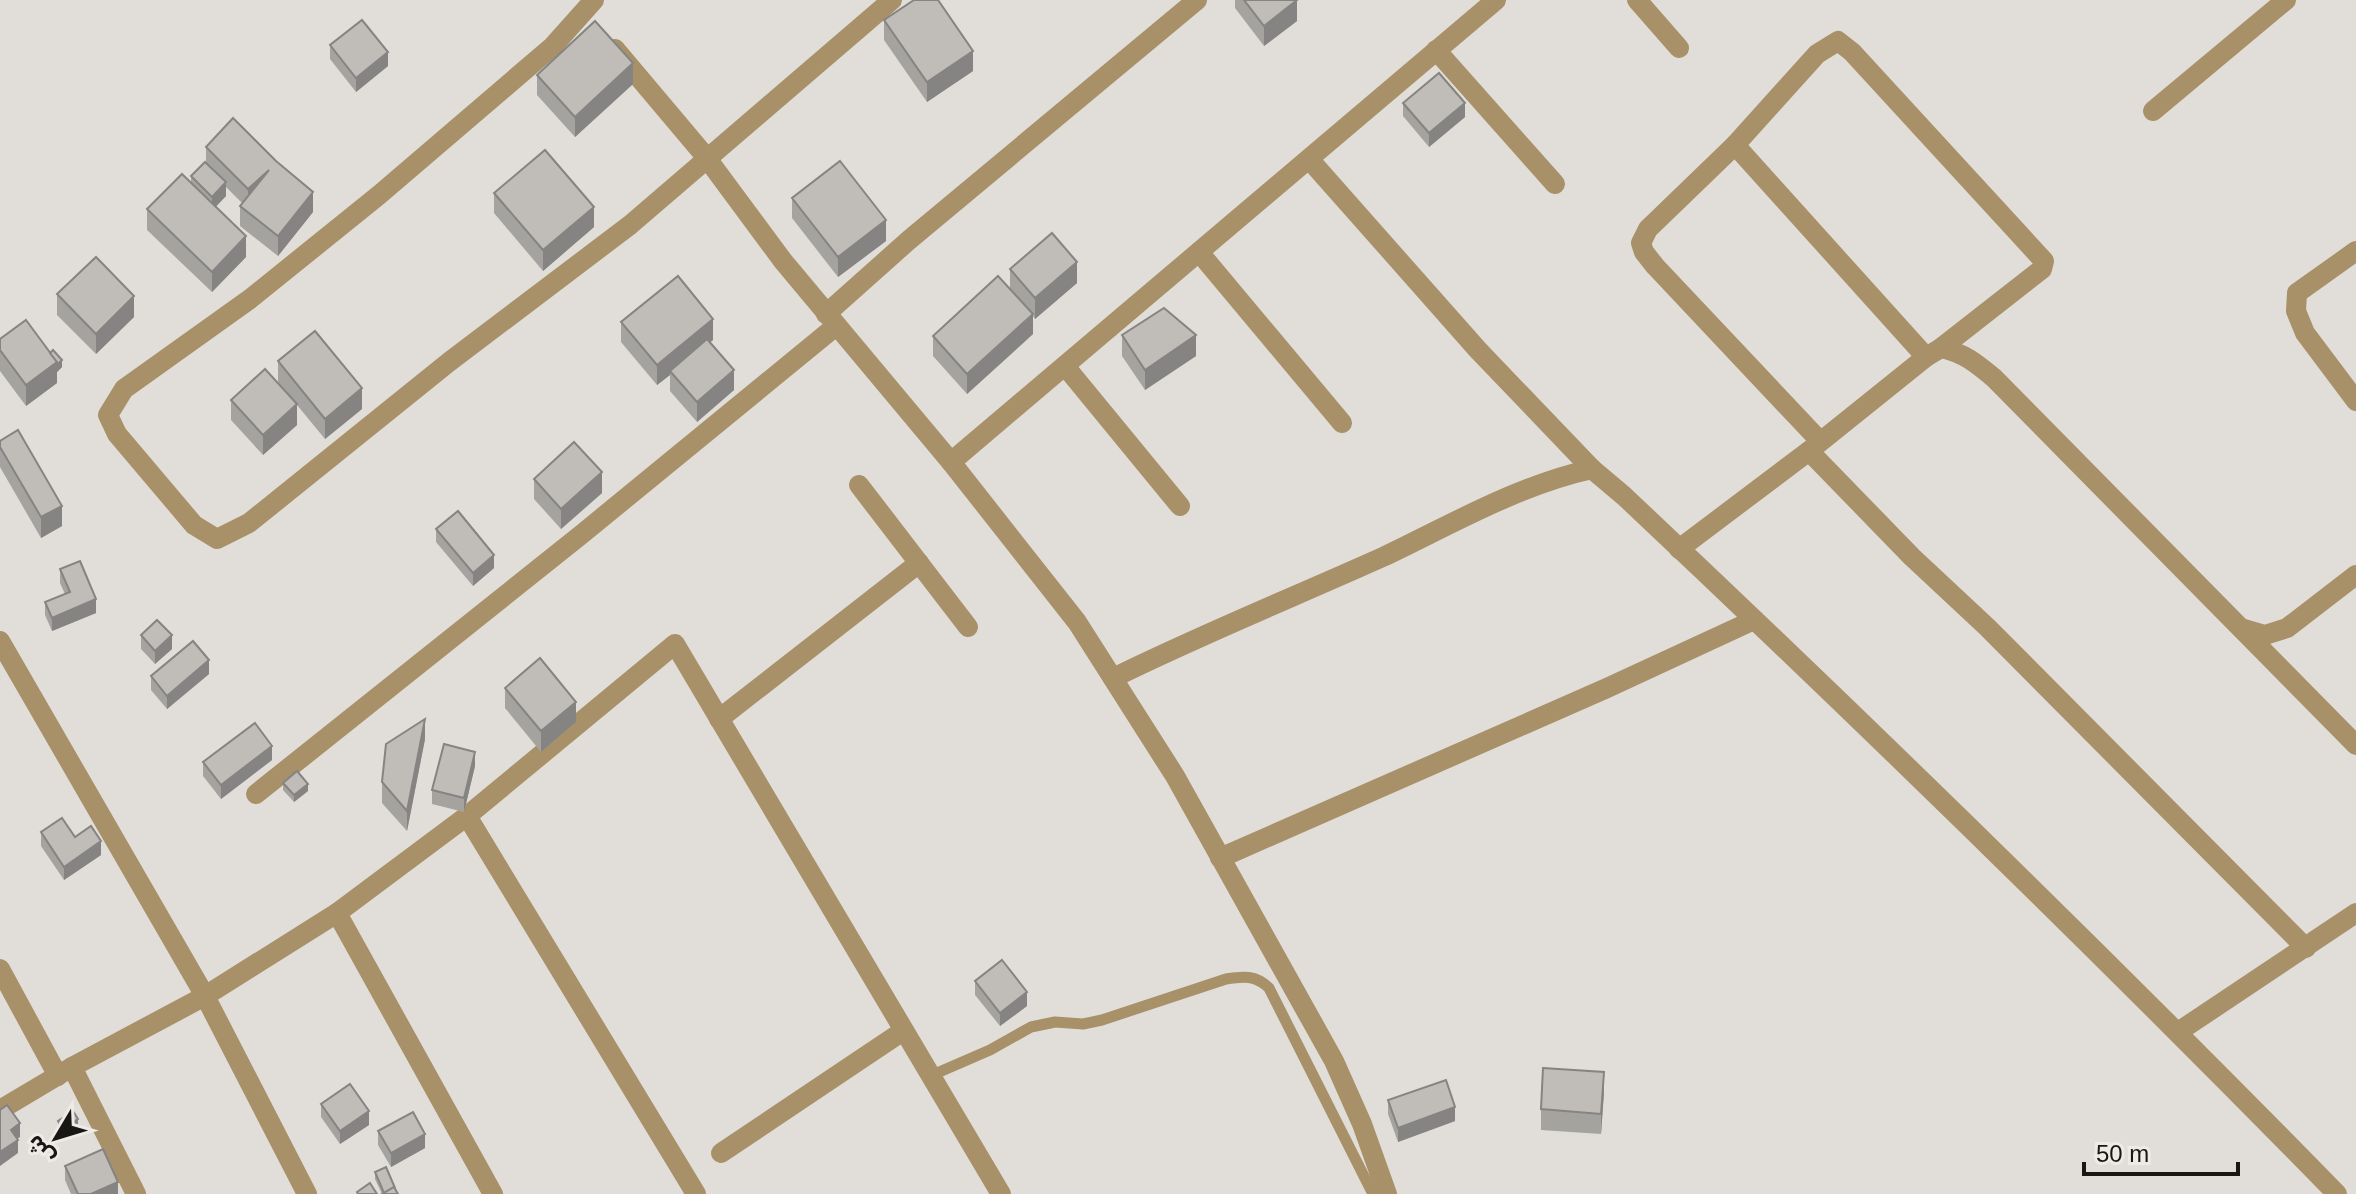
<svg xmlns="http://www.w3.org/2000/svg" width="2356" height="1194" font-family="Arial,'Noto Sans Arabic',sans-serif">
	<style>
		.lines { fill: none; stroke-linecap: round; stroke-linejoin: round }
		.service { stroke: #a89168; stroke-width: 11 }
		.minor { stroke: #a89168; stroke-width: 20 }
		.wall { fill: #a5a39f }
		.shaded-wall { fill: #868482 }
		.building { fill: #c0bdb9; stroke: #868482; stroke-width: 2 }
	</style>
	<rect width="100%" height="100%" fill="#e1ded9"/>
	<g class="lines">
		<!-- service -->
		<path class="service" d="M930,1076L990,1050L1031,1027L1055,1022L1083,1024L1102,1020L1226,979C1243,976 1256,975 1269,988L1373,1194"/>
		<!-- minor -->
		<g class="minor">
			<path d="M594,0L553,46L379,195L250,299L124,389L108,415L117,434L194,525L217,539L249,523L449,362L630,225L892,0"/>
			<path d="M1637,0L1679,48"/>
			<path d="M615,49L706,157L783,261L951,462L1077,622L1175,776L1334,1061L1362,1124L1387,1194"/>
			<path d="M1436,50L1555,184"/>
			<path d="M2153,111L2286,0"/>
			<path d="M1735,145L1926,357"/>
			<path d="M1309,159L1478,350L1592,469"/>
			<path d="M2356,251L2297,293L2296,311L2305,333L2356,401"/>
			<path d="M1199,252L1342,423"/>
			<path d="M826,314L909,240L1197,0"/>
			<path d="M1065,366L1180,506"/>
			<path d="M1820,441L1655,266L1644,252L1641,243L1648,229L1735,145L1817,54L1838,41L1852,52L2044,261L2042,269L1941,348"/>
			<path d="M1809,451L1912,557L1987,627L2306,948"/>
			<path d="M951,462L1496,0"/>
			<path d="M859,485L968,627"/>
			<path d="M1679,549L1809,451L1926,357L1941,348C1964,353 1976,363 1994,378L2356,745"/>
			<path d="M2241,628L2265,635L2287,628L2356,575"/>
			<path d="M0,641L205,996L307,1194"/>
			<path d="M1113,678C1202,634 1294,597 1385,556C1452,524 1519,485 1592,469L1624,496C1866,724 2104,956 2337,1194"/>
			<path d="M719,719L919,563"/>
			<path d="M256,794L582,534L836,326"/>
			<path d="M467,816L696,1194"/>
			<path d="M1220,858L1607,688L1754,620"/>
			<path d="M337,913L493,1194"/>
			<path d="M0,969L58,1076"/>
			<path d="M2178,1032L2356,913"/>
			<path d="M72,1067L136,1194"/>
			<path d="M0,1110L72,1067L205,996L337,913L467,816L675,644L1001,1194"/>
			<path d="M721,1153L903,1031"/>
		</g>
	</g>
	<!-- wall -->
	<g class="wall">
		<path d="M1235,0H1297V21L1264,46L1235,8Z"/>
		<path d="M884,20L973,71L927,102L884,40Z"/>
		<path d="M330,45L388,66L356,92L330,59Z"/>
		<path d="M537,75L633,84L575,137L537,95Z"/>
		<path d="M1403,103L1465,117L1429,147L1403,116Z"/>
		<path d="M206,147L313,212L278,256L240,226V206L242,203L226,187V196L216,207L246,257L212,292L147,230V209L191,184V176L206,162Z"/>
		<path d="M494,193L594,227L543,271L494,213Z"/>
		<path d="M792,198L886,241L838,277L792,218Z"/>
		<path d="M1010,269L1077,283L1035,319L1033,316V334L967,394L933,356V336L1010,288Z"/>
		<path d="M57,294L134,317L96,354L57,315Z"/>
		<path d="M621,322L713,340L710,342L734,390L697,422L670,391V375L657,385L621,342Z"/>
		<path d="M1122,335L1196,356L1145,390L1122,356Z"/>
		<path d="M0,339L50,353L62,367L57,372V383L26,406L0,371Z"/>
		<path d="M278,361L362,409L325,439L297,405V425L263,455L231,420V400L290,396L278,382Z"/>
		<path d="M0,441L62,526L41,538L0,467Z"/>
		<path d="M534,479L602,493L561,529L534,499Z"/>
		<path d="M436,529L494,568L473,586L436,542Z"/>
		<path d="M60,569L96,613L52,631L45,615V602L65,594L60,583Z"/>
		<path d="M141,635L172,649L155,664L141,649Z"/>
		<path d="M209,674L167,709L151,690V676Z"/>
		<path d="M505,688L576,722L541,752L505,708Z"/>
		<path d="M425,739L407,831L382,803V782Z"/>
		<path d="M272,760L221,799L203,776V762Z"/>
		<path d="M475,766L464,812L432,804V790Z"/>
		<path d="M283,783L308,791L294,802L283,790Z"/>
		<path d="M41,832L75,837L101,855L64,880L41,846Z"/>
		<path d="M975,981L1027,1006L1000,1026L975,995Z"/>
		<path d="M1604,1092L1601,1134L1541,1130V1109Z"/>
		<path d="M1388,1100L1455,1121L1398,1142L1388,1114Z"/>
		<path d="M321,1104L369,1125L340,1144L321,1117Z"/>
		<path d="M58,1121L78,1126L63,1135L58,1127Z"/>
		<path d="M378,1131L425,1148L391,1167L378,1145Z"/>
		<path d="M65,1166L118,1194H71L65,1180Z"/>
		<path d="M375,1172L395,1190L382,1194L375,1179Z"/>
	</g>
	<!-- shaded-wall -->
	<g class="shaded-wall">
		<path d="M1297,0V21L1264,46V26Z"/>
		<path d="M973,51V71L927,102V82Z"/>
		<path d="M388,52V66L356,92V78Z"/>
		<path d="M633,63V84L575,137V117Z"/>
		<path d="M1465,103V117L1429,147V133Z"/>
		<path d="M269,170L248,209V189Z"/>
		<path d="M226,182V196L212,210V197Z"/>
		<path d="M313,192V212L278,256V236Z"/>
		<path d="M594,207V227L543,271V250Z"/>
		<path d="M886,220V241L838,277V257Z"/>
		<path d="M246,236V257L212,292V272Z"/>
		<path d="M1077,262V283L1035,319V298Z"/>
		<path d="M134,296V317L96,354V334Z"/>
		<path d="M1033,314V334L967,394V374Z"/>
		<path d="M713,319V340L672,373L670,371V375L657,385V365Z"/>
		<path d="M1196,335V356L1145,390V370Z"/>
		<path d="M62,360V367L57,372V383L26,406V385L57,362Z"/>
		<path d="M734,370V390L697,422V402Z"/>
		<path d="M362,388V409L325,439V419Z"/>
		<path d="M297,404V425L263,455V435Z"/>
		<path d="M602,472V493L561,529V509Z"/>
		<path d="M62,506V526L41,538V517Z"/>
		<path d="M494,555V568L473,586V573Z"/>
		<path d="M96,599V613L52,631V618Z"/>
		<path d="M172,635V649L155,664V651Z"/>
		<path d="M209,660V674L167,709V696Z"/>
		<path d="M576,702V722L541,752V731Z"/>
		<path d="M425,719V739L407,831V811Z"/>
		<path d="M272,746V760L221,799V785Z"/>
		<path d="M475,752V766L464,812V798Z"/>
		<path d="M308,784V791L294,802V795Z"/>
		<path d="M101,841V855L64,880V867Z"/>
		<path d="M1027,992V1006L1000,1026V1013Z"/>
		<path d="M1604,1072V1092L1601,1134V1114Z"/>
		<path d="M1455,1107V1121L1398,1142V1128Z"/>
		<path d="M369,1111V1125L340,1144V1131Z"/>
		<path d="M78,1119V1126L63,1135V1129Z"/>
		<path d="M20,1123V1137L11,1143V1130Z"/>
		<path d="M425,1134V1148L391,1167V1153Z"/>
		<path d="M18,1140V1153L0,1166V1152Z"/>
		<path d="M118,1182V1194H91Z"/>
	</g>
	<!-- building -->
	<g class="building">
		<path d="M914,0H938L973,51L927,82L884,20Z"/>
		<path d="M1244,0H1297L1264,26Z"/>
		<path d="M362,20L388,52L356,78L330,45Z"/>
		<path d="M595,21L633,63L575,117L537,75Z"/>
		<path d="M1439,73L1465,103L1429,133L1403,103Z"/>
		<path d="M233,118L276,161L313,192L278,236L240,206L269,170L248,189L206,147Z"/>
		<path d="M545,150L594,207L543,250L494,193Z"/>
		<path d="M840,161L886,220L838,257L792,198Z"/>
		<path d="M205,162L226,182L212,197L191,176Z"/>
		<path d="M182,174L246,236L212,272L147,209Z"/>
		<path d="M1052,233L1077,262L1035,298L1010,269Z"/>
		<path d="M96,257L134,296L96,334L57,294Z"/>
		<path d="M678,276L713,319L657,365L621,322Z"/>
		<path d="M998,276L1033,314L967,374L933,336Z"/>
		<path d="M1164,308L1196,335L1145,370L1122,335Z"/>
		<path d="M26,320L57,362L26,385L0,350V339Z"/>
		<path d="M315,331L362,388L325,419L278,361Z"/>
		<path d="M707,339L734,370L697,402L670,371Z"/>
		<path d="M53,350L62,360L57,365V362L50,353Z"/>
		<path d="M265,369L297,404L263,435L231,400Z"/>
		<path d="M18,430L62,506L41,517L0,447V441Z"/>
		<path d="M574,442L602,472L561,509L534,479Z"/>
		<path d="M458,511L494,555L473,573L436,529Z"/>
		<path d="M80,561L96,599L52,618L45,602L70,592L60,569Z"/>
		<path d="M157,620L172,635L155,651L141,635Z"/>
		<path d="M193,641L209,660L167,696L151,676Z"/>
		<path d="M540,658L576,702L541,731L505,688Z"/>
		<path d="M425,719L407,811L382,782L386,744Z"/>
		<path d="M255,723L272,746L221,785L203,762Z"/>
		<path d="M444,744L475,752L464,798L432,790Z"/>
		<path d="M297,771L308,784L294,795L283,783Z"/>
		<path d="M62,818L75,837L91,826L101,841L64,867L41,832Z"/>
		<path d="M1002,960L1027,992L1000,1013L975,981Z"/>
		<path d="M1543,1068L1604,1072L1601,1114L1541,1109Z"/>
		<path d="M1446,1080L1455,1107L1398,1128L1388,1100Z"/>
		<path d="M350,1084L369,1111L340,1131L321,1104Z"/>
		<path d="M7,1105L20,1123L11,1130L18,1140L0,1152V1110Z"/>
		<path d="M73,1111L78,1119L63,1129L58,1121Z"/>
		<path d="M413,1112L425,1134L391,1153L378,1131Z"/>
		<path d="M103,1149L118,1182L91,1194H78L65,1166Z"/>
		<path d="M386,1167L395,1188L394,1187L384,1193L375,1172Z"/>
		<path d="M370,1183L377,1194H358L357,1192Z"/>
		<path d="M394,1187L398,1194H382Z"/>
	</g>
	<!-- north arrow -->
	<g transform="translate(56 1138) rotate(232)" stroke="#eeebe6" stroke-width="6" paint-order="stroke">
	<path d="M0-6L14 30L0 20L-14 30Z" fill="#181716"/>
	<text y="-12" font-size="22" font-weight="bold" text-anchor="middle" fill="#181716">ش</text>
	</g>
	<!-- scale -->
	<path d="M2084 1162v12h154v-12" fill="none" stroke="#181716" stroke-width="4"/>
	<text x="2096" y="1162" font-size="24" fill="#181716" stroke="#eeebe6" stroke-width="6" paint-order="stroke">50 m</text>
</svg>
